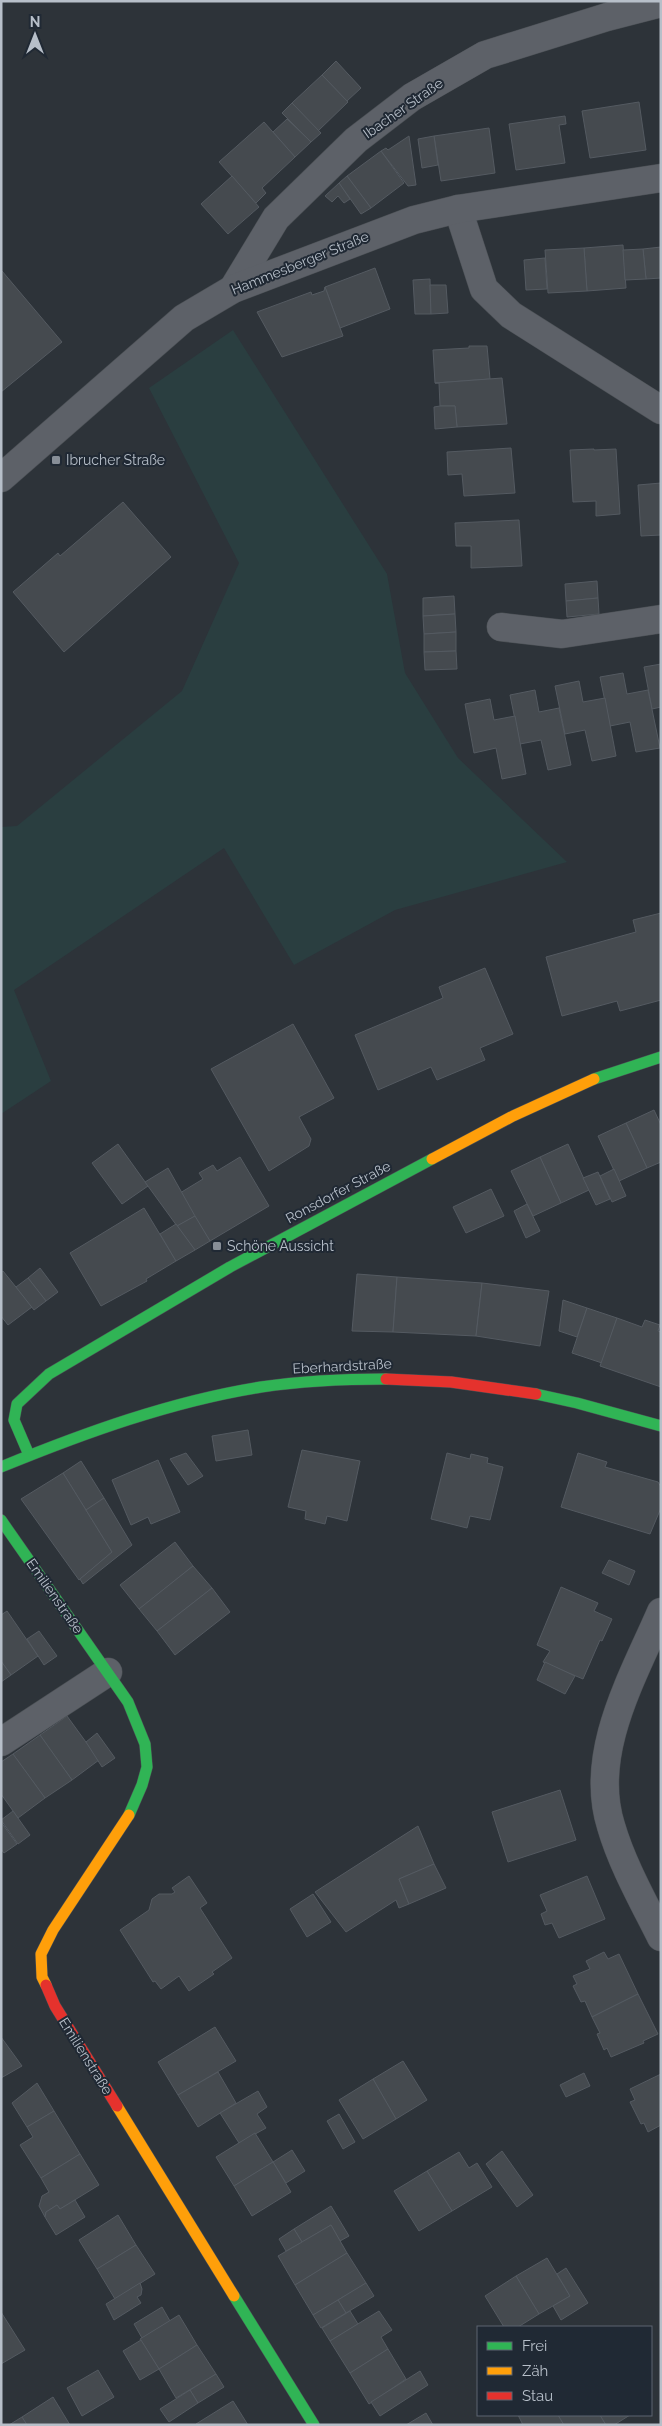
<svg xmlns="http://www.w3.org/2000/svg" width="662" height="2426" font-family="Raleway,sans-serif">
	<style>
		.green { fill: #2a3e40 }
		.building { fill: #454a4f; stroke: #545a61 }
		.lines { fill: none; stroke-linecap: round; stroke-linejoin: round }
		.street-casing { stroke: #4a4f54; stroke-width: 29 }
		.fast-casing { stroke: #4a4f54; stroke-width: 12 }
		.slow-casing { stroke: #4a4f54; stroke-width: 12 }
		.jam-casing { stroke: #4a4f54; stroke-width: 12 }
		.street { stroke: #5d6168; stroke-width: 28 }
		.fast { stroke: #30b455; stroke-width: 11 }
		.slow { stroke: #ff9f0a; stroke-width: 11 }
		.jam { stroke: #e5322d; stroke-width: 11 }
		.poi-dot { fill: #878e97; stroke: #202934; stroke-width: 2 }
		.labels { text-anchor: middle; stroke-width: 4; stroke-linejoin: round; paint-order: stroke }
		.street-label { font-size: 14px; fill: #b7bfc9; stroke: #202934 }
		.poi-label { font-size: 14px; fill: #b7bfc9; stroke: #202934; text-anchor: start }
	</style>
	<rect width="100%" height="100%" fill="#2d3339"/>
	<!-- green -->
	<path class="green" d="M233,330L387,574L405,673L458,758L567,862L395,910L294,965L224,848L14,990L51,1081L1,1114V827L17,826L182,691L239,563L149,388Z"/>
	<!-- building -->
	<g class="building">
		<path d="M336,61L361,88L347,101L322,75Z"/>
		<path d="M322,75L348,102L318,131L292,103Z"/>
		<path d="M639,102L646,150L590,158L582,111Z"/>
		<path d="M292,103L321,133L311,142L282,113Z"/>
		<path d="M565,116L566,124L559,125L565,163L516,170L509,124Z"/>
		<path d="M287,119L311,142L295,157L273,132Z"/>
		<path d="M264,122L295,157L262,188L266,193L256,203L219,162Z"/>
		<path d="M489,128L495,173L441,181L434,136Z"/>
		<path d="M409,136L416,185L408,186L381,151L386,148L388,150Z"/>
		<path d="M434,136L438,165L422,168L418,139Z"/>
		<path d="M381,151L404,183L371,208L347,176Z"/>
		<path d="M232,176L259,207L228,234L201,204Z"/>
		<path d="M347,176L371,208L361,214L339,183Z"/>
		<path d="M339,183L350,199L344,203L338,196L332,202L325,196Z"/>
		<path d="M623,245L626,288L587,291L584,248Z"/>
		<path d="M661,247V278L646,279L643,249Z"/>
		<path d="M584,248L587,291L548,293L545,250Z"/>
		<path d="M643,249L646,279L625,280L623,250Z"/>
		<path d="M545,258L547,289L526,290L524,260Z"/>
		<path d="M375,268L390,309L340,328L325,287Z"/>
		<path d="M2,271L62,342L1,392V272Z"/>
		<path d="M430,279L431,314H415L413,280Z"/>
		<path d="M430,285H446L448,313L431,314Z"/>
		<path d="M325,287L343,336L282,357L257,312L311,292L312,295L324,291Z"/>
		<path d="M469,346H487L490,379L435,383L433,350L469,348Z"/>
		<path d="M502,378L507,424L457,427L455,406H440L439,383H435Z"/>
		<path d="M440,406H455L457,427L435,429L434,407Z"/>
		<path d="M511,448L515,493L464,496L462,474L448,475L447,452Z"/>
		<path d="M594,449V450L616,449L620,514L596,516V501L573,502L570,450Z"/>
		<path d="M661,483V535L641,536L638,485Z"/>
		<path d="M123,502L171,557L64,652L13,592L58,553L60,556Z"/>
		<path d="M519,520L522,566L471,568V546H456L455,523Z"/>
		<path d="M597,581L598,598L566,601L565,584Z"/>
		<path d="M454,596L455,614L423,616V598Z"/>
		<path d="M598,598L599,614L567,617L566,601Z"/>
		<path d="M455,614L456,632L424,634L423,616Z"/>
		<path d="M456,632V651L424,652V634Z"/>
		<path d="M456,651L457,669L425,670L424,652Z"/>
		<path d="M661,664V707L652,709L644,667Z"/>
		<path d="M623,673L627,694L648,690L660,748L636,752L630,722L610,726L600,677Z"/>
		<path d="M579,681L583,702L605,698L616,756L592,761L585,730L565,734L555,686Z"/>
		<path d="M535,690L539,712L559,708L571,765L548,770L541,740L520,744L510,695Z"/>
		<path d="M490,699L494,720L515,716L526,774L502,779L496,748L474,753L465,704Z"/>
		<path d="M661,913V1000L620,1011L617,1001L562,1016L546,957L636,932L633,920Z"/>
		<path d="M485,968L513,1034L480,1048L485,1060L437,1080L431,1067L378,1090L355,1035L443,998L439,987Z"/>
		<path d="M293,1024L334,1098L299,1117L311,1139L309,1146L269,1171L211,1069Z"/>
		<path d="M654,1110L661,1125V1162L647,1168L626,1123Z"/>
		<path d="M626,1123L647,1168L619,1181L598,1136Z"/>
		<path d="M118,1144L148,1186L122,1204L92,1163Z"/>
		<path d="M568,1144L589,1190L561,1203L540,1157Z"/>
		<path d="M240,1157L269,1206L210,1241L180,1193L203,1179L199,1173L213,1165L217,1171Z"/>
		<path d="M540,1157L561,1203L533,1216L511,1171Z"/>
		<path d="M168,1168L195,1216L177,1226L145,1182Z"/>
		<path d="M614,1169L626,1196L612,1202L600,1176Z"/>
		<path d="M598,1172L610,1199L596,1205L583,1178Z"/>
		<path d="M491,1189L504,1216L466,1233L453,1207Z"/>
		<path d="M527,1204L540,1231L526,1238L514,1211Z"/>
		<path d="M144,1208L176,1261L146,1279L147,1281L101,1306L70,1253Z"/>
		<path d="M195,1216L210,1241L195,1250L177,1226Z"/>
		<path d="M176,1224L195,1250L176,1261L160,1234Z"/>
		<path d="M40,1268L58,1292L46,1301L28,1278Z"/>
		<path d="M3,1271L32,1307L8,1325L1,1316V1272Z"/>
		<path d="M357,1274L397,1277L393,1332L352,1331Z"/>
		<path d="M397,1277L482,1283L476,1336L393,1332Z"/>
		<path d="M28,1278L46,1301L34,1310L16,1287Z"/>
		<path d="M482,1283L549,1291L540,1346L476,1336Z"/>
		<path d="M563,1300L587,1308L577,1337L559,1331Z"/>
		<path d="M587,1308L617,1318L602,1363L572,1353Z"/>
		<path d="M617,1318L642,1327L645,1320L660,1325L658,1331L661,1332V1387L600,1366Z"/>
		<path d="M248,1430L252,1455L216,1461L212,1436Z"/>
		<path d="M302,1450L360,1461L347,1521L327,1516L325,1524L305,1519L306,1511L288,1507Z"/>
		<path d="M186,1453L203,1476L188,1485L170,1459Z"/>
		<path d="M447,1453L470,1459L471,1454L488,1458L487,1463L503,1467L490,1520L470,1516L467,1528L431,1519Z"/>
		<path d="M578,1453L607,1462L605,1467L658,1482L661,1487V1508L650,1534L561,1507Z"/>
		<path d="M158,1460L180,1512L151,1524L148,1517L131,1525L112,1480Z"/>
		<path d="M81,1461L104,1498L86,1510L63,1473Z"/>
		<path d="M63,1473L112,1552L79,1580L21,1499Z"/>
		<path d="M104,1498L132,1545L83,1584L80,1579L112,1552L86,1510Z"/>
		<path d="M175,1542L193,1566L139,1609L120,1585Z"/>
		<path d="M609,1560L635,1571L629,1585L602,1573Z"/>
		<path d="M193,1566L212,1588L157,1631L139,1609Z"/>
		<path d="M561,1587L598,1603L594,1611L612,1619L602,1641L600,1640L583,1679L543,1662L550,1651L537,1645Z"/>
		<path d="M212,1588L230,1612L175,1655L157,1631Z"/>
		<path d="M7,1611L38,1656L11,1675L1,1661V1615Z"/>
		<path d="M39,1631L57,1656L44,1665L27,1639Z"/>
		<path d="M1,1661L11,1675L1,1682Z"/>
		<path d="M545,1662L575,1676L565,1694L537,1680Z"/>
		<path d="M67,1716L99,1760L72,1780L40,1735Z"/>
		<path d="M97,1733L115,1758L102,1767L86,1742Z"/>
		<path d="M40,1735L72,1780L45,1798L13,1754Z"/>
		<path d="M13,1754L45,1798L18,1818L1,1794V1762Z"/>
		<path d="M560,1790L576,1840L508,1862L492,1812Z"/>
		<path d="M13,1811L30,1835L18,1844L1,1820Z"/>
		<path d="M1,1822L17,1844L4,1853L1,1849Z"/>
		<path d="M418,1826L434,1864L399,1879L409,1904L399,1908L396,1900L346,1932L315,1892Z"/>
		<path d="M434,1864L446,1888L409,1904L399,1879Z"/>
		<path d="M189,1876L207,1903L200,1908L232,1958L212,1972L214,1974L189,1991L179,1976L161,1989L155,1981L153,1982L120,1930L149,1910L152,1899L159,1894H172L175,1892L172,1888Z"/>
		<path d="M587,1876L605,1919L559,1938L552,1923L545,1925L541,1914L547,1911L540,1895Z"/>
		<path d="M313,1894L331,1922L307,1937L290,1909Z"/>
		<path d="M604,1952L608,1959L619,1954L638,1994L592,2017L585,2001L581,2002L573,1986L577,1984L573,1976L590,1969L586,1961Z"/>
		<path d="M638,1994L658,2034L643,2041L644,2043L611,2057L607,2048L604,2050L597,2034L600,2033L592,2017Z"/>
		<path d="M215,2027L236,2061L178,2095L158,2062Z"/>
		<path d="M1,2037L22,2066L1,2078Z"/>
		<path d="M403,2061L427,2100L396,2119L373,2079Z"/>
		<path d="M218,2072L236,2103L198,2127L178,2095Z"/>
		<path d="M584,2073L590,2086L566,2097L560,2085Z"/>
		<path d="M661,2074V2125L648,2132L644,2123L641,2124L630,2102L635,2100L630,2089Z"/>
		<path d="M373,2079L396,2119L363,2139L339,2100Z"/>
		<path d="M37,2083L54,2111L27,2127L12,2103Z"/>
		<path d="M258,2091L267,2107L257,2114L266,2128L239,2143L220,2113Z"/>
		<path d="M54,2111L80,2154L41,2178L20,2145L33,2137L27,2127Z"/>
		<path d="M339,2114L355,2142L343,2149L327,2121Z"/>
		<path d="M255,2133L273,2162L234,2186L216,2157Z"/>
		<path d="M292,2150L305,2171L286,2183L273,2162Z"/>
		<path d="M502,2151L533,2195L517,2207L486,2164Z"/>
		<path d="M459,2152L469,2168L477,2163L492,2187L452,2211L427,2171Z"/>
		<path d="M80,2154L99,2185L60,2209L57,2205L46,2212L45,2217L39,2206L42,2196L49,2192L41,2178Z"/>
		<path d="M273,2162L291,2192L252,2216L234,2186Z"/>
		<path d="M427,2171L452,2211L419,2231L394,2191Z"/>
		<path d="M75,2200L85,2217L56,2235L45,2217L46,2212L57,2205L60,2209Z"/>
		<path d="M331,2206L349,2236L340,2241L331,2225L302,2242L294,2229Z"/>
		<path d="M118,2215L136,2245L97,2269L79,2240Z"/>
		<path d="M331,2225L347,2253L295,2285L278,2256Z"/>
		<path d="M294,2229L302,2242L286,2251L279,2239Z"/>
		<path d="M136,2245L155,2274L115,2299L97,2269Z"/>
		<path d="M347,2253L366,2283L313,2315L295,2285Z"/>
		<path d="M547,2258L570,2296L539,2314L516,2276Z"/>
		<path d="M566,2268L588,2303L561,2320L553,2306L570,2296L557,2274Z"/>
		<path d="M516,2276L539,2314L518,2327H504L485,2296Z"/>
		<path d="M140,2283L142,2289L141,2295L137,2297L141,2303L114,2320L106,2304Z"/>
		<path d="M366,2283L374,2296L346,2313L338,2300Z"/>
		<path d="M338,2300L346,2313L321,2328L313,2315Z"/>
		<path d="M162,2307L170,2321L142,2338L134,2324Z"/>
		<path d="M350,2311L358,2324L330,2341L322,2328Z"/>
		<path d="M379,2311L392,2330L381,2337L388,2349L350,2373L330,2341Z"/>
		<path d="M1,2312L25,2350L1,2364Z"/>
		<path d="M179,2315L197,2345L159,2369L140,2339Z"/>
		<path d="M141,2340L159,2369L140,2380L123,2351Z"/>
		<path d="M197,2345L216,2374L176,2398L159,2369Z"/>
		<path d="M388,2349L406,2379L369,2404L350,2373Z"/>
		<path d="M98,2370L114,2397L82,2416L67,2388Z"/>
		<path d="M420,2371L428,2385L380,2416L371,2402Z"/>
		<path d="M216,2374L224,2387L198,2403L190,2390Z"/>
		<path d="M190,2390L198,2403L169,2422L160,2409Z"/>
		<path d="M53,2397L70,2425H27L22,2417Z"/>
		<path d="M233,2401L248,2425H196V2424Z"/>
		<path d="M426,2413L433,2425H406Z"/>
		<path d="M518,2415H558L564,2425H523Z"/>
		<path d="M558,2415H600L606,2425H564Z"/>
		<path d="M600,2415H630L614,2425H606Z"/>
		<path d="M22,2417L27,2425H9Z"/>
	</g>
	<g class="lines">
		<!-- street casing -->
		<g class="street-casing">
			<g id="street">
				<path d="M458,209L484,289L511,315L661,410"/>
				<path d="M233,289L276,218L356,140L412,97L485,55L607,17L661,3"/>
				<path d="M1,478L184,318L233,289L414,220L458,209L661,178"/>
				<path d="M501,627L562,634L661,619"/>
				<path d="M661,1612C633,1677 588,1753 611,1826C622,1864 643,1901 661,1937"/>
				<path d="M1,1742L108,1672"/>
			</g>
		</g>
		<!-- fast casing -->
		<g class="fast-casing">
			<g id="fast">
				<path d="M594,1079L661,1057"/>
				<path d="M536,1394L577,1403L661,1426"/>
				<path d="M29,1455L14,1420L17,1404L49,1374L230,1267L432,1159"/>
				<path d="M1,1467C84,1433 172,1401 261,1387C302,1381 344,1379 386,1379"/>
				<path d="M1,1520L128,1702L145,1744L147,1767L142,1785L129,1815"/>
				<path d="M234,2296L314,2425"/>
			</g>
		</g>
		<!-- slow casing -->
		<g class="slow-casing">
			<g id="slow">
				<path d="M432,1159L513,1116L594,1079"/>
				<path d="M46,1985L42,1977L41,1954L53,1930L129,1815"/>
				<path d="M117,2106L234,2296"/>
			</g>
		</g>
		<!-- jam casing -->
		<g class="jam-casing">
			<g id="jam">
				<path d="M386,1379L451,1382L536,1394"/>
				<path d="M46,1985L55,2006L117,2106"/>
			</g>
		</g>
		<!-- street -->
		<use href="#street" class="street"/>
		<!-- fast -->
		<use href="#fast" class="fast"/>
		<!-- slow -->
		<use href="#slow" class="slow"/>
		<!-- jam -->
		<use href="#jam" class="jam"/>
	</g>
	<!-- markers -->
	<g class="poi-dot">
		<rect x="51" y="455" width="10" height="10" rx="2.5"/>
		<rect x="212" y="1241" width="10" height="10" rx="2.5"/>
	</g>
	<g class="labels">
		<!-- street labels -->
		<g class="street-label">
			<text transform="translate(403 108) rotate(-35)" y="5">Ibacher Straße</text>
			<text transform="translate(300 263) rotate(-22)" y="5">Hammesberger Straße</text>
			<text transform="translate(338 1192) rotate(-28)" y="5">Ronsdorfer Straße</text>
			<text transform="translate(342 1366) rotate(-3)" y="5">Eberhardstraße</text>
			<text transform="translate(55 1596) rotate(55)" y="5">Emilienstraße</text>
			<text transform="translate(86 2056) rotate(58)" y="5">Emilienstraße</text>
		</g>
		<!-- poi labels -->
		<g class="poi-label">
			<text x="66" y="465">Ibrucher Straße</text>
			<text x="227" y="1251">Schöne Aussicht</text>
		</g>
	</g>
	<!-- border -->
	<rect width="662" height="2426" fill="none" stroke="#b7bfc9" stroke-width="5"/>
	<!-- legend -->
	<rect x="477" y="2326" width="175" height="90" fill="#202934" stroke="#5c6570"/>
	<rect x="487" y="2342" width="25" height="8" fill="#30b455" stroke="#5c6570"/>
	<text x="522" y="2351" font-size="15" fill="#b7bfc9">Frei</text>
	<rect x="487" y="2367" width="25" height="8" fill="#ff9f0a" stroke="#5c6570"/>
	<text x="522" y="2376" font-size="15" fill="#b7bfc9">Zäh</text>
	<rect x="487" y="2392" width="25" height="8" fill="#e5322d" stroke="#5c6570"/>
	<text x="522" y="2401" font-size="15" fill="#b7bfc9">Stau</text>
	<!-- north arrow -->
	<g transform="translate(35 35)" stroke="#202934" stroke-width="4" paint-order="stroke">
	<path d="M0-4L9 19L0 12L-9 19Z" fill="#b7bfc9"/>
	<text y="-8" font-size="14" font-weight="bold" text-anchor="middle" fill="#b7bfc9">N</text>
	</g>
</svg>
